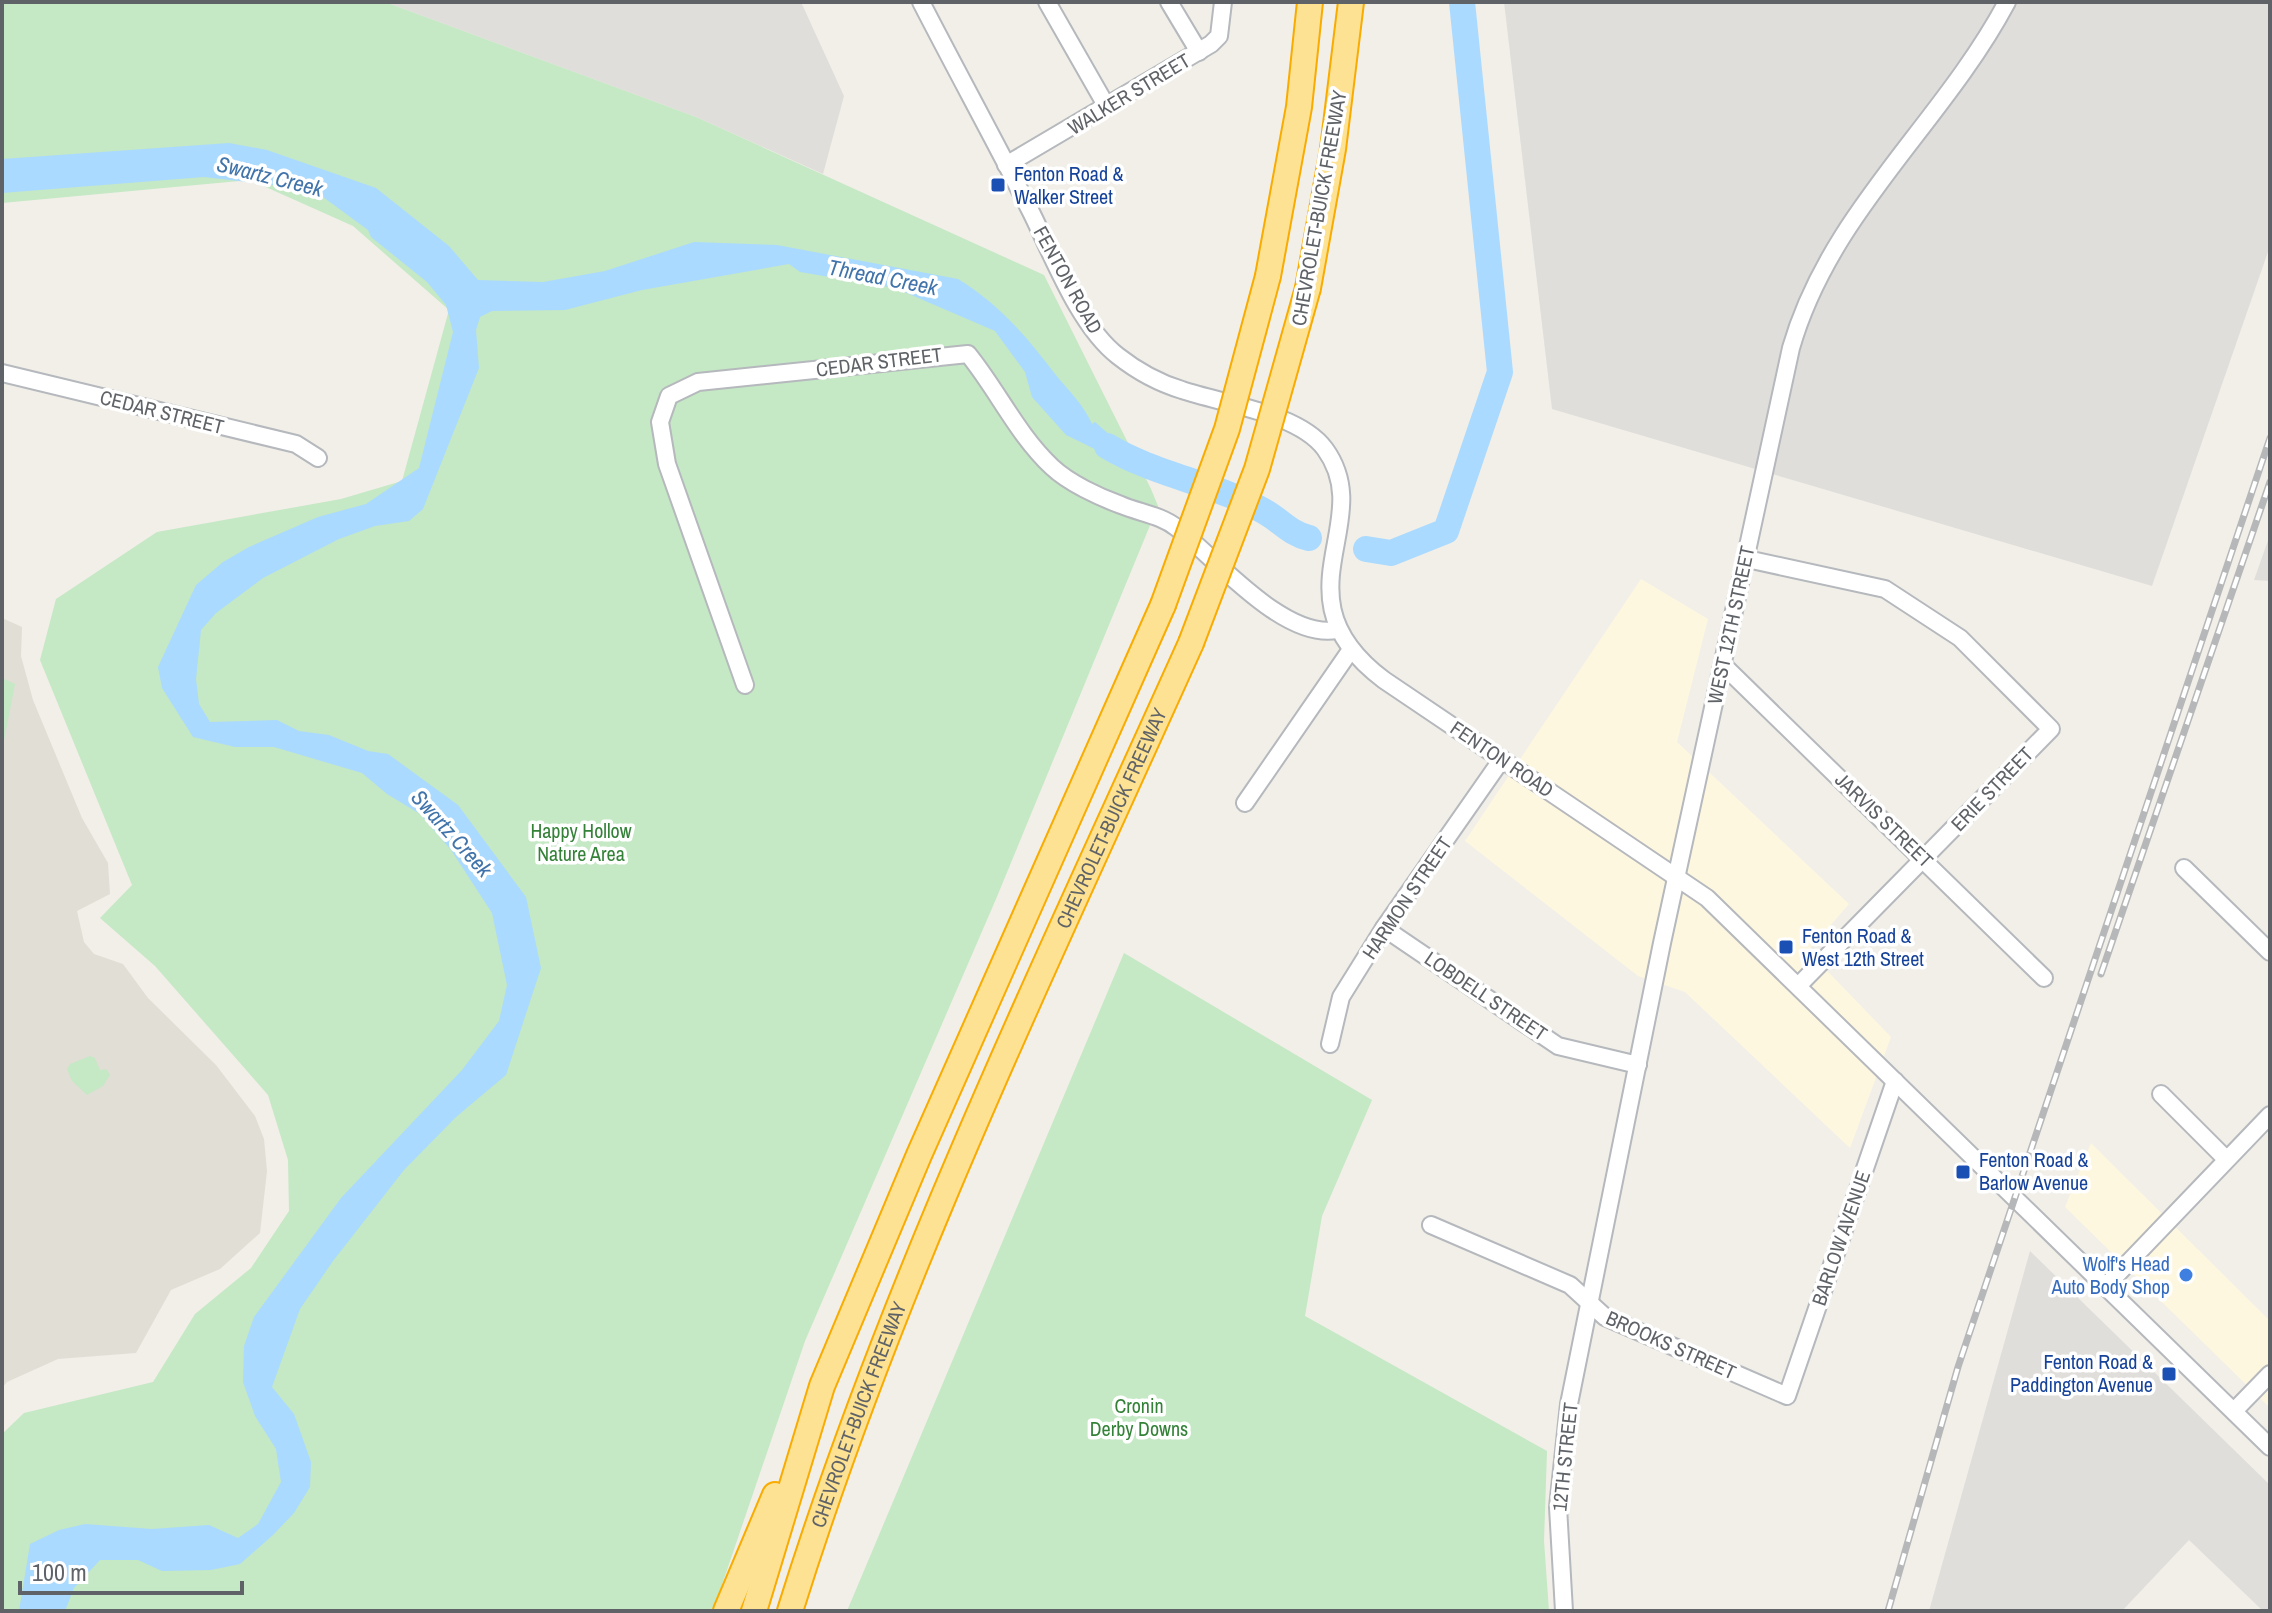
<svg xmlns="http://www.w3.org/2000/svg" width="2272" height="1613" font-family="'Archivo Narrow',sans-serif">
	<style>
		.commercial { fill: #fef7e0 }
		.industrial { fill: #e0deda }
		.education { fill: #e1ded6 }
		.green { fill: #c5e8c5 }
		.water { fill: #aadaff }
		.lines { fill: none; stroke-linecap: round; stroke-linejoin: round }
		.river { stroke: #aadaff; stroke-width: 26 }
		.minor-casing { stroke: #b5b8bc; stroke-width: 20 }
		.highway-casing { stroke: #f9ab00; stroke-width: 28 }
		.minor { stroke: #fff; stroke-width: 16 }
		.highway { stroke: #fde293; stroke-width: 24 }
		.rail-casing { stroke: #b6b7b8; stroke-width: 7 }
		.rail { stroke: #fff; stroke-width: 4; stroke-dasharray: 12; stroke-linecap: butt }
		.highway-bridge-casing { stroke: #f9ab00; stroke-width: 28; stroke-linecap: butt }
		.highway-bridge { stroke: #fde293; stroke-width: 24 }
		.transit-dot { fill: #1a4fb4; stroke: #fff; stroke-width: 3 }
		.shop-dot { fill: #3f7fe0; stroke: #fff; stroke-width: 3 }
		.labels { text-anchor: middle; stroke-width: 7; stroke-linejoin: round; paint-order: stroke }
		.street-label { font-size: 20px; fill: #5f6368; stroke: #fff }
		.transit-label { font-size: 20px; fill: #164399; stroke: #fff; text-anchor: start }
		.park-label { font-size: 20px; fill: #348238; stroke: #fff }
		.shop-label { font-size: 20px; fill: #366cbe; stroke: #fff; text-anchor: end }
		.water-label { font-size: 22px; font-style: italic; fill: #4174aa; stroke: #fff }
	</style>
	<rect width="100%" height="100%" fill="#f1efe8"/>
	<!-- commercial -->
	<g class="commercial">
		<path d="M1641,579L1708,619L1677,742L1849,904L1808,951L1891,1037L1850,1148L1685,992L1638,976L1465,841Z"/>
		<path d="M2091,1143L2270,1321V1408L2065,1207Z"/>
	</g>
	<!-- industrial -->
	<g class="industrial">
		<path d="M385,2H801L844,96L823,174L696,117Z"/>
		<path d="M1504,2H2270V246L2152,586L1552,409Z"/>
		<path d="M2270,535V581L2254,580Z"/>
		<path d="M2030,1251L2270,1485V1611H2263L2189,1540L2122,1611H1929Z"/>
	</g>
	<!-- education -->
	<path class="education" d="M2,618L22,627L21,656L33,700L82,818L108,863L110,894L77,911L84,942L94,954L123,964L148,998L216,1065L255,1116L264,1139L267,1171L260,1233L220,1269L171,1290L136,1353L58,1359L7,1382L2,1388Z"/>
	<!-- green -->
	<g class="green">
		<path d="M2,2H385L696,117L1044,275L1151,489L1158,506L996,899L805,1341L713,1611H2V1434L24,1413L153,1382L195,1314L251,1268L289,1211L288,1160L268,1095L155,966L100,918L132,885L40,660L56,599L157,532L341,499L402,481L449,310L353,226L250,180L2,203Z"/>
		<path d="M2,678L15,684L2,751Z"/>
		<path d="M1124,953L1372,1100L1322,1216L1305,1316L1547,1451L1544,1541L1549,1611H847Z"/>
		<path d="M90,1056L95,1058L100,1070L106,1069L110,1075L103,1086L87,1095L72,1081L67,1069L70,1064Z"/>
	</g>
	<!-- water -->
	<path class="water" d="M229,143L267,150L376,188L449,246L478,280L543,282L605,271L694,242L777,245L958,279C999,304 1026,336 1055,374C1069,391 1083,404 1092,424L1095,422L1121,445L1130,447L1142,472L1066,435L1032,397L1025,372L995,331L895,288L800,272L789,264L642,290L565,310L492,311L480,317L476,330L479,368L423,509L409,521L375,526L339,539L263,578L216,613L201,630L196,679L199,704L210,722L277,720L299,731L329,735L368,751L388,754L458,805L526,897L541,968L506,1075L456,1117L404,1170L333,1261L300,1309L272,1387L294,1414L311,1462L310,1487L294,1513L273,1535L240,1564L211,1570L162,1571L138,1560H100L74,1588L65,1611H19L30,1544L59,1530L85,1524L152,1529L209,1525L238,1538L258,1524L281,1482L276,1449L255,1416L243,1382L244,1346L254,1317L341,1198L462,1070L499,1021L507,985L492,913L451,850L420,814L387,794L362,773L274,747H235L193,737L162,688L158,667L196,585L223,562L249,547L318,517L366,504L419,468L453,332L446,305L427,282L371,237L368,230L323,197L281,186L204,177L2,193V159Z"/>
	<g class="lines">
		<!-- river -->
		<g class="river">
			<path d="M1107,446C1157,476 1216,483 1267,513C1282,522 1291,534 1309,538"/>
			<path d="M1366,549L1391,553L1446,531L1500,372L1462,2"/>
		</g>
		<!-- minor casing -->
		<g class="minor-casing">
			<g id="minor">
				<path d="M921,2C957,72 995,141 1031,212C1053,256 1079,326 1118,356C1137,371 1159,383 1182,390C1223,404 1299,413 1325,449C1379,523 1272,596 1384,680L1707,898L2270,1447"/>
				<path d="M1047,2L1107,107"/>
				<path d="M1169,2L1199,52"/>
				<path d="M1006,165L1211,44L1219,36L1223,2"/>
				<path d="M2,373L296,444L318,458"/>
				<path d="M1747,559L1885,589L1960,638L2051,729L1798,986"/>
				<path d="M1723,665L2044,978"/>
				<path d="M745,685L667,464L660,422L669,396L698,382L968,354C998,391 1017,434 1052,467C1069,483 1099,497 1121,505C1140,513 1161,515 1177,528C1216,559 1284,640 1337,630"/>
				<path d="M1245,803L1350,651"/>
				<path d="M2184,868L2270,952"/>
				<path d="M1384,928L1558,1046L1638,1065"/>
				<path d="M1330,1044L1341,997L1384,928L1502,759"/>
				<path d="M2161,1094L2226,1159"/>
				<path d="M1431,1225L1570,1285L1605,1317L1787,1396L1895,1081"/>
				<path d="M2105,1287L2270,1115"/>
				<path d="M2234,1411L2270,1374"/>
				<path d="M1564,1611L1558,1507L1569,1404L1662,943L1791,348C1830,212 1942,124 2007,2"/>
			</g>
		</g>
		<!-- highway casing -->
		<g class="highway-casing">
			<g id="highway">
				<path d="M1268,276L1299,107L1310,2"/>
				<path d="M1308,288L1333,149L1351,2"/>
				<path d="M726,1611L775,1495"/>
				<path d="M754,1611L822,1386L919,1155L1163,605"/>
				<path id="s1" d="M790,1611C894,1277 1048,961 1191,643"/>
			</g>
		</g>
		<!-- minor -->
		<use href="#minor" class="minor"/>
		<!-- highway -->
		<use href="#highway" class="highway"/>
		<!-- rail casing -->
		<g class="rail-casing">
			<g id="rail">
				<path d="M2101,974L2270,482"/>
				<path d="M1888,1611L1958,1367L2270,438"/>
			</g>
		</g>
		<!-- rail -->
		<use href="#rail" class="rail"/>
		<!-- highway-bridge casing -->
		<g class="highway-bridge-casing">
			<g id="highway-bridge">
				<path d="M1163,605L1227,429L1268,276"/>
				<path d="M1191,643L1257,469L1308,288"/>
			</g>
		</g>
		<!-- highway-bridge -->
		<use href="#highway-bridge" class="highway-bridge"/>
	</g>
	<!-- markers -->
	<g class="transit-dot">
		<rect x="990" y="177" width="16" height="16" rx="4"/>
		<rect x="1778" y="939" width="16" height="16" rx="4"/>
		<rect x="1955" y="1164" width="16" height="16" rx="4"/>
		<rect x="2161" y="1366" width="16" height="16" rx="4"/>
	</g>
	<circle class="shop-dot" cx="2186" cy="1275" r="8"/>
	<g class="labels">
		<!-- street labels -->
		<g class="street-label">
			<text transform="translate(1129 94) rotate(-31)" y="7">WALKER STREET</text>
			<text transform="translate(1319 208) rotate(-80)" y="7">CHEVROLET-BUICK FREEWAY</text>
			<text transform="translate(1068 280) rotate(61)" y="7">FENTON ROAD</text>
			<text transform="translate(879 362) rotate(-7)" y="7">CEDAR STREET</text>
			<text transform="translate(162 412) rotate(14)" y="7">CEDAR STREET</text>
			<text transform="translate(1731 625) rotate(-78)" y="7">WEST 12TH STREET</text>
			<text transform="translate(1502 759) rotate(34)" y="7">FENTON ROAD</text>
			<text transform="translate(1992 789) rotate(-46)" y="7">ERIE STREET</text>
			<text dy="7" stroke="none"><textPath href="#s1" startOffset="856">CHEVROLET-BUICK FREEWAY</textPath></text>
			<text transform="translate(1884 820) rotate(44)" y="7">JARVIS STREET</text>
			<text transform="translate(1407 898) rotate(-56)" y="7">HARMON STREET</text>
			<text transform="translate(1486 996) rotate(34)" y="7">LOBDELL STREET</text>
			<text transform="translate(1841 1238) rotate(-71)" y="7">BARLOW AVENUE</text>
			<text transform="translate(1671 1345) rotate(24)" y="7">BROOKS STREET</text>
			<text dy="7" stroke="none"><textPath href="#s1" startOffset="208">CHEVROLET-BUICK FREEWAY</textPath></text>
			<text transform="translate(1565 1457) rotate(-84)" y="7">12TH STREET</text>
		</g>
		<!-- transit labels -->
		<g class="transit-label">
			<text x="1014" y="181">Fenton Road &amp;<tspan x="1014" dy="23">Walker Street</tspan></text>
			<text x="1802" y="943">Fenton Road &amp;<tspan x="1802" dy="23">West 12th Street</tspan></text>
			<text x="1979" y="1167">Fenton Road &amp;<tspan x="1979" dy="23">Barlow Avenue</tspan></text>
			<text x="2153" y="1369" text-anchor="end">Fenton Road &amp;<tspan x="2153" dy="23">Paddington Avenue</tspan></text>
		</g>
		<!-- park labels -->
		<g class="park-label">
			<text x="581" y="838">Happy Hollow<tspan x="581" dy="23">Nature Area</tspan></text>
			<text x="1139" y="1413">Cronin<tspan x="1139" dy="23">Derby Downs</tspan></text>
		</g>
		<!-- shop labels -->
		<g class="shop-label">
			<text x="2170" y="1271">Wolf's Head<tspan x="2170" dy="23">Auto Body Shop</tspan></text>
		</g>
		<!-- water labels -->
		<g class="water-label">
			<text transform="translate(270 176) rotate(14)" y="8">Swartz Creek</text>
			<text transform="translate(883 277) rotate(11)" y="8">Thread Creek</text>
			<text transform="translate(452 833) rotate(48)" y="8">Swartz Creek</text>
		</g>
	</g>
	<!-- border -->
	<rect width="2272" height="1613" fill="none" stroke="#5f6368" stroke-width="8"/>
	<!-- scale -->
	<path d="M20 1581v12h222v-12" fill="none" stroke="#5f6368" stroke-width="4"/>
	<text x="32" y="1581" font-size="24" fill="#5f6368" stroke="#ffffff" stroke-width="6" paint-order="stroke">100 m</text>
</svg>
